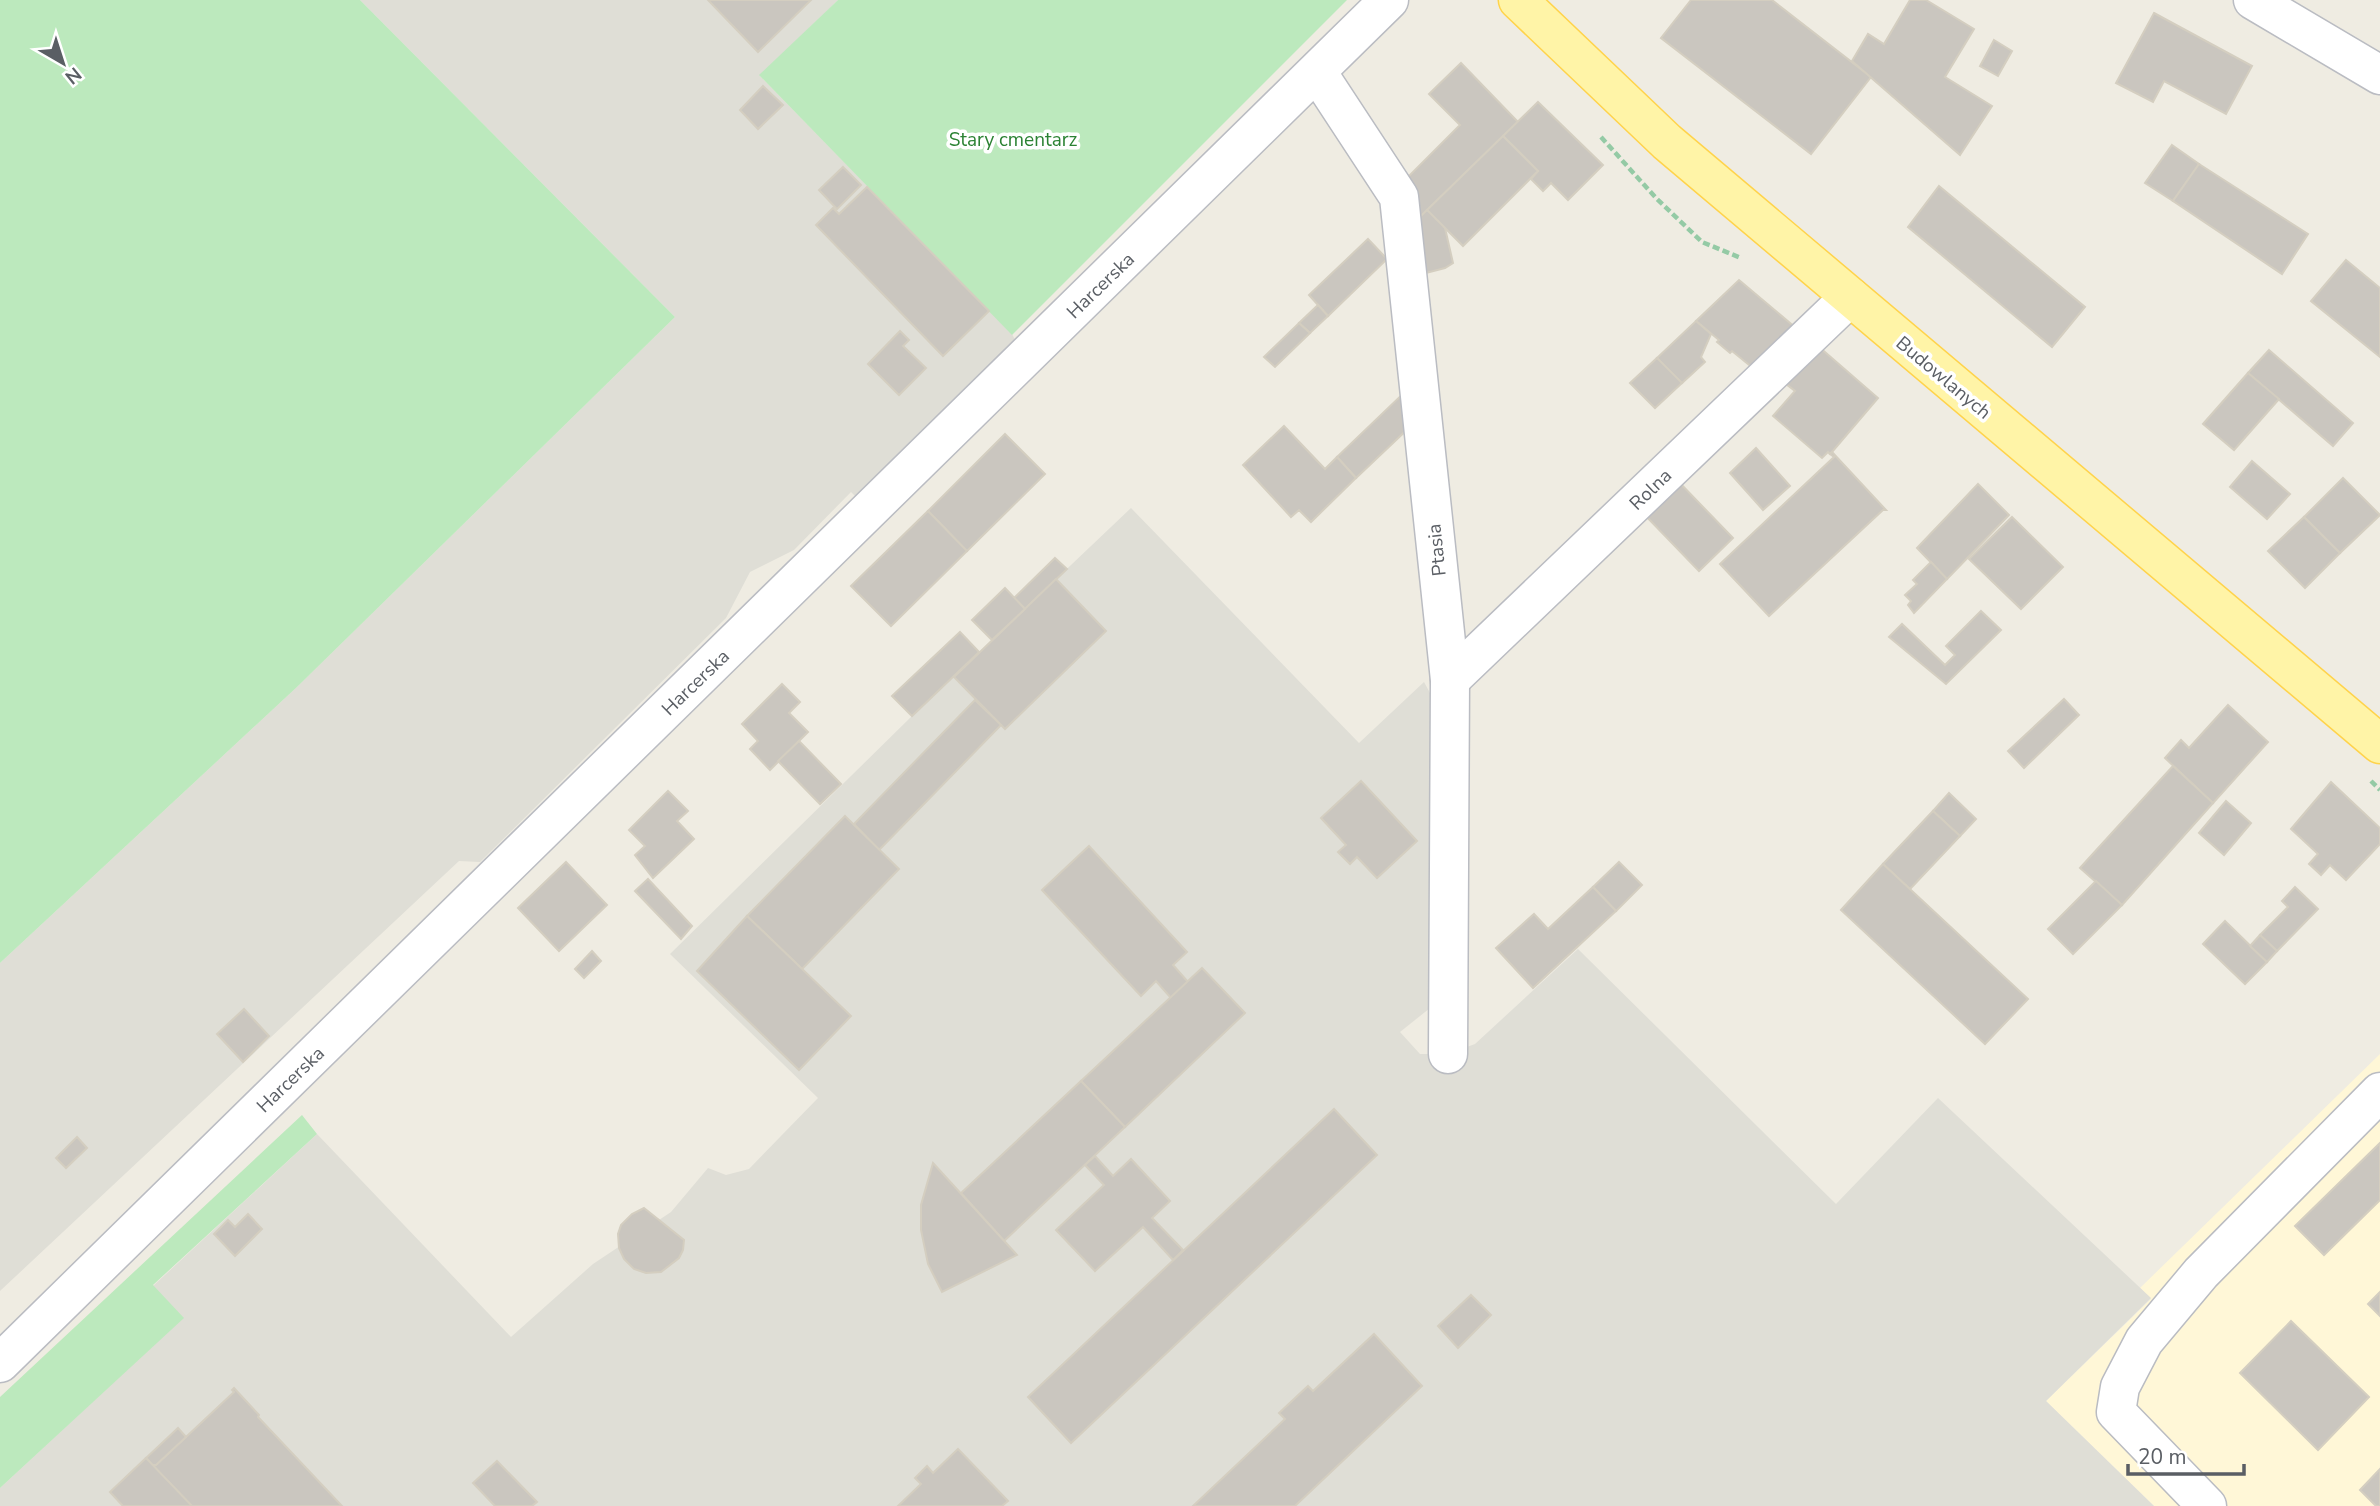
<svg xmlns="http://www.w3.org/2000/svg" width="2380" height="1506" font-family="'Nunito Sans',sans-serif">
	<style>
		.commercial { fill: #fff7d7 }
		.industrial { fill: #dfded6 }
		.green { fill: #bce9bd }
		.building { fill: #cac6bf; stroke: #d4cec0; stroke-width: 2 }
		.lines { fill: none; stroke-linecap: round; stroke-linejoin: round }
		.minor-casing { stroke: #babcc2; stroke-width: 41 }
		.major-casing { stroke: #ffd34b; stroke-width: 41 }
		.path { stroke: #94caa5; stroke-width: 4.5; stroke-dasharray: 7 3.5; stroke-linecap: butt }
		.minor { stroke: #fff; stroke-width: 38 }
		.major { stroke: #fff4a7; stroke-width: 38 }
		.labels { text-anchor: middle; stroke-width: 7; stroke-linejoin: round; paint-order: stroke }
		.park-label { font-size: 19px; fill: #2b8233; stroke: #fff }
		.street-label { font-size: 19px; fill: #5a5e64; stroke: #fff }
	</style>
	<rect width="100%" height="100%" fill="#efece2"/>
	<!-- commercial -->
	<path class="commercial" d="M2380,1054V1506H2154L2046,1401L2151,1299L2140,1288Z"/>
	<!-- industrial -->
	<g class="industrial">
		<path d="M360,0H838L760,76L1012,334L1025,359L870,511L851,492L794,550L750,572L726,618L480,862L459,861L0,1291V963L297,687L675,317Z"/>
		<path d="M1131,508L1359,743L1424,682L1436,704L1435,1004L1400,1032L1420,1054H1448L1475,1044L1578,949L1836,1204L1938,1098L2151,1298L2046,1401L2154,1506H0V1488L183,1318L153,1286L317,1134L511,1337L593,1264L671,1212L708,1168L726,1175L749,1169L818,1098L670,954L912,716Z"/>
	</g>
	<!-- green -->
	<g class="green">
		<path d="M0,0H360L675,317L297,687L0,963Z"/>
		<path d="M838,0H1347L1012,335L759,75Z"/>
		<path d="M302,1115L317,1134L153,1285L184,1318L0,1488V1397Z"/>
	</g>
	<!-- building -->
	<g class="building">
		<path d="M708,0H811L758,52Z"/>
		<path d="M1691,0H1772L1871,77L1811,154L1661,38Z"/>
		<path d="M1910,0H1926L1974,29L1945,77L1992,106L1960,155L1852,61L1868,34L1884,44Z"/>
		<path d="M2154,13L2252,66L2226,114L2164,81L2153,102L2116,83Z"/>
		<path d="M1994,40L2012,51L1998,76L1980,66Z"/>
		<path d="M1461,63L1518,122L1417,220L1406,179L1460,125L1429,94Z"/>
		<path d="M763,86L783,105L758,129L740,110Z"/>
		<path d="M1538,102L1603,165L1568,200L1551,183L1543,191L1531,179L1538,171L1503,136Z"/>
		<path d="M1503,136L1538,171L1463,246L1427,210Z"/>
		<path d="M2172,145L2199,164L2173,201L2145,183Z"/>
		<path d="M2199,164L2308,234L2282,274L2173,201Z"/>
		<path d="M843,167L861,185L837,209L819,190Z"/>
		<path d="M1939,186L2085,307L2052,347L1908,227Z"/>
		<path d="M867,187L989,311L943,356L816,225L833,208L839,214Z"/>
		<path d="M1427,210L1445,228L1453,263L1445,268L1422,274L1417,220Z"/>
		<path d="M1368,239L1387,259L1328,316L1309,295Z"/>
		<path d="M2346,260L2380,288V357L2311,301Z"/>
		<path d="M1739,280L1796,328L1754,369L1732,351L1730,353L1717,342L1719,340L1696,321Z"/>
		<path d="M1318,305L1328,316L1310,333L1299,323Z"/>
		<path d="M1696,321L1711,334L1701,357L1705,362L1682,383L1657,358Z"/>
		<path d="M1299,323L1310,333L1275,367L1264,357Z"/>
		<path d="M900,331L909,340L903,346L926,368L899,395L868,364Z"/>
		<path d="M1818,346L1878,398L1832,452L1830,454L1828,452L1822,458L1773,416L1795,391L1786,384Z"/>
		<path d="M2269,350L2353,423L2333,446L2248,373Z"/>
		<path d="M1657,358L1682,383L1655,408L1630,383Z"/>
		<path d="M2248,373L2279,399L2234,450L2203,424Z"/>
		<path d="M1410,387L1414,423L1356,478L1337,457Z"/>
		<path d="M1284,426L1325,469L1337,457L1356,478L1311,522L1299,510L1291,517L1243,465Z"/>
		<path d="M1005,434L1045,474L967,551L928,511Z"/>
		<path d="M1756,448L1790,486L1763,510L1730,473Z"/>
		<path d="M1832,452L1886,510H1883L1769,616L1720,564L1834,457L1830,454Z"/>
		<path d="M2252,461L2290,494L2267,519L2230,487Z"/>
		<path d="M1675,478L1733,538L1699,571L1641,511Z"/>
		<path d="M2343,478L2380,515L2340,553L2304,517Z"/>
		<path d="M1978,484L2009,515L1947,579L1917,548Z"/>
		<path d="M928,511L967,551L891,626L851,586Z"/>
		<path d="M2012,517L2063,567L2021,609L1969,559Z"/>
		<path d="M2304,517L2340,553L2305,588L2268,551Z"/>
		<path d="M1055,558L1067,569L1025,609L1014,598Z"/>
		<path d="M1931,562L1947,579L1914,613L1908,605L1911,601L1905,595L1917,584L1913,580Z"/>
		<path d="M1056,579L1106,631L1005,729L954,677Z"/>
		<path d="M1005,588L1025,609L992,640L972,620Z"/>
		<path d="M1981,611L2001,630L1946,684L1889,637L1902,624L1945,665L1955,655L1946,646Z"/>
		<path d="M960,632L979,652L912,716L892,696Z"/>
		<path d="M782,684L800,702L789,713L808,732L770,770L750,749L758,741L742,724Z"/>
		<path d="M2064,699L2079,715L2024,768L2008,751Z"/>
		<path d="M975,700L1001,725L879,850L854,824Z"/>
		<path d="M2228,705L2268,742L2213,803L2165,758L2181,740L2189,748Z"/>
		<path d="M799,741L841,784L820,804L778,761Z"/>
		<path d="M2173,766L2213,803L2122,905L2080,868Z"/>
		<path d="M1361,781L1417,841L1377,878L1357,857L1350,864L1338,852L1346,845L1321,818Z"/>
		<path d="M2331,782L2380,828V844L2346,880L2330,865L2321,875L2309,864L2318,854L2291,829Z"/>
		<path d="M668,791L688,811L677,821L694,839L653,878L635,855L645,846L629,830Z"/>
		<path d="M1949,793L1976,819L1960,836L1933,811Z"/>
		<path d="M2226,801L2251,823L2224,855L2199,833Z"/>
		<path d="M1933,811L1960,836L1910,889L1883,864Z"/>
		<path d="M845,816L899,869L802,969L747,916Z"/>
		<path d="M1089,846L1187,952L1173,965L1188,982L1171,998L1156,981L1141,996L1042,890Z"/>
		<path d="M566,862L607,905L559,951L518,908Z"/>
		<path d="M1619,862L1642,885L1616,911L1593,887Z"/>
		<path d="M1883,864L2028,999L1985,1044L1841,910Z"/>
		<path d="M648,879L692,926L681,939L635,891Z"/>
		<path d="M2096,881L2122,905L2073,954L2048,929Z"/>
		<path d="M1593,887L1616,911L1533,988L1496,948L1534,914L1548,929Z"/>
		<path d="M2295,887L2318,909L2277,951L2260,935L2288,907L2282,901Z"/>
		<path d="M747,916L851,1016L799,1070L697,971Z"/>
		<path d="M2225,921L2267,962L2245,984L2203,944Z"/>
		<path d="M2260,935L2277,951L2267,962L2250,946Z"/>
		<path d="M592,951L601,961L584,978L575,969Z"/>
		<path d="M1202,968L1245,1013L1125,1127L1081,1081Z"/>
		<path d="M244,1009L269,1036L243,1062L217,1034Z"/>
		<path d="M1081,1081L1125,1127L1004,1241L961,1193Z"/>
		<path d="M1334,1109L1377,1155L1071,1443L1028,1397Z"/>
		<path d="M77,1137L87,1148L66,1168L56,1158Z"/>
		<path d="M2380,1143V1200L2324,1255L2295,1226Z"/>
		<path d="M1095,1156L1113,1176L1131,1159L1170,1201L1152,1218L1183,1250L1173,1260L1143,1227L1095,1271L1056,1230L1104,1185L1085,1165Z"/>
		<path d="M933,1163L1017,1255L942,1292L928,1264L921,1230V1205Z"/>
		<path d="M644,1208L684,1240L683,1250L679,1258L661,1272L646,1273L634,1269L624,1259L619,1248L618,1234L621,1225L632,1214Z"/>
		<path d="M248,1214L262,1229L235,1256L214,1234L228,1220L235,1227Z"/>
		<path d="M2380,1292V1316L2368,1304Z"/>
		<path d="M1471,1295L1491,1315L1458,1348L1438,1326Z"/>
		<path d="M2291,1321L2369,1397L2318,1450L2240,1373Z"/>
		<path d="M1374,1334L1422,1386L1295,1506H1193L1285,1419L1279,1413L1308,1386L1313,1391Z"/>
		<path d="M234,1388L259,1415L258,1417L342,1506H192L152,1465H156L186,1437L234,1392L232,1390Z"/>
		<path d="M178,1428L186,1437L156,1465H152L146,1458Z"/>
		<path d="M958,1449L1008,1501L1002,1506H898L921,1484L915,1478L927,1466L933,1473Z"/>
		<path d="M146,1458L192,1506H123L110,1492Z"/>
		<path d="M497,1461L537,1502L532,1506H495L473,1483Z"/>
		<path d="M2380,1469V1506H2376L2360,1490Z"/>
	</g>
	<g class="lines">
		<!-- minor casing -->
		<g class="minor-casing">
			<g id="minor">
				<path d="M2253,0L2380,75"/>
				<path d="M1317,72L1399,197L1450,680L1448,1054"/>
				<path d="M1450,680L1850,297"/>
				<path d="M0,1363L1389,0"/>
				<path d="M2207,1506L2116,1412L2120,1387L2144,1341L2201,1273L2380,1092"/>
			</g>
		</g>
		<!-- major casing -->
		<g class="major-casing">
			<path id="major" d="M1518,0L1667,142L2380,744"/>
		</g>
		<!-- path -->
		<g class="path">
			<path d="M1601,137L1656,198L1702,242L1741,258"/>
			<path d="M2371,781L2380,790"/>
		</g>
		<!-- minor -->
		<use href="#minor" class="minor"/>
		<!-- major -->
		<use href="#major" class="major"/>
	</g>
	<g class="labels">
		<!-- park labels -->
		<g class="park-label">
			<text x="1013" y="146">Stary cmentarz</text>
		</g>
		<!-- street labels -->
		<g class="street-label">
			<text transform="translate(1100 285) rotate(-44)" y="7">Harcerska</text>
			<text transform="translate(1944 377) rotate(40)" y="7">Budowlanych</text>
			<text transform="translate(1650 489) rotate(-44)" y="7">Rolna</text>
			<text transform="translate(1436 550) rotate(-96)" y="7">Ptasia</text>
			<text transform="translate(695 682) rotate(-44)" y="7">Harcerska</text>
			<text transform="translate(290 1079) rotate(-44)" y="7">Harcerska</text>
		</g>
	</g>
	<!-- north arrow -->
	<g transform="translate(63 63) rotate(141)" stroke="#ffffff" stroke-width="5" paint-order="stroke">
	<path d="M0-5L12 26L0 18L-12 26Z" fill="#5a5e64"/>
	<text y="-10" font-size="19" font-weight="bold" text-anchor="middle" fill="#5a5e64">N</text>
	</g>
	<!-- scale -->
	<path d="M2128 1464v10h116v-10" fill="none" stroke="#5a5e64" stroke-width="3.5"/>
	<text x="2138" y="1464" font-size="21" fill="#5a5e64" stroke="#ffffff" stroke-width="5" paint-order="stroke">20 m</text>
</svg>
